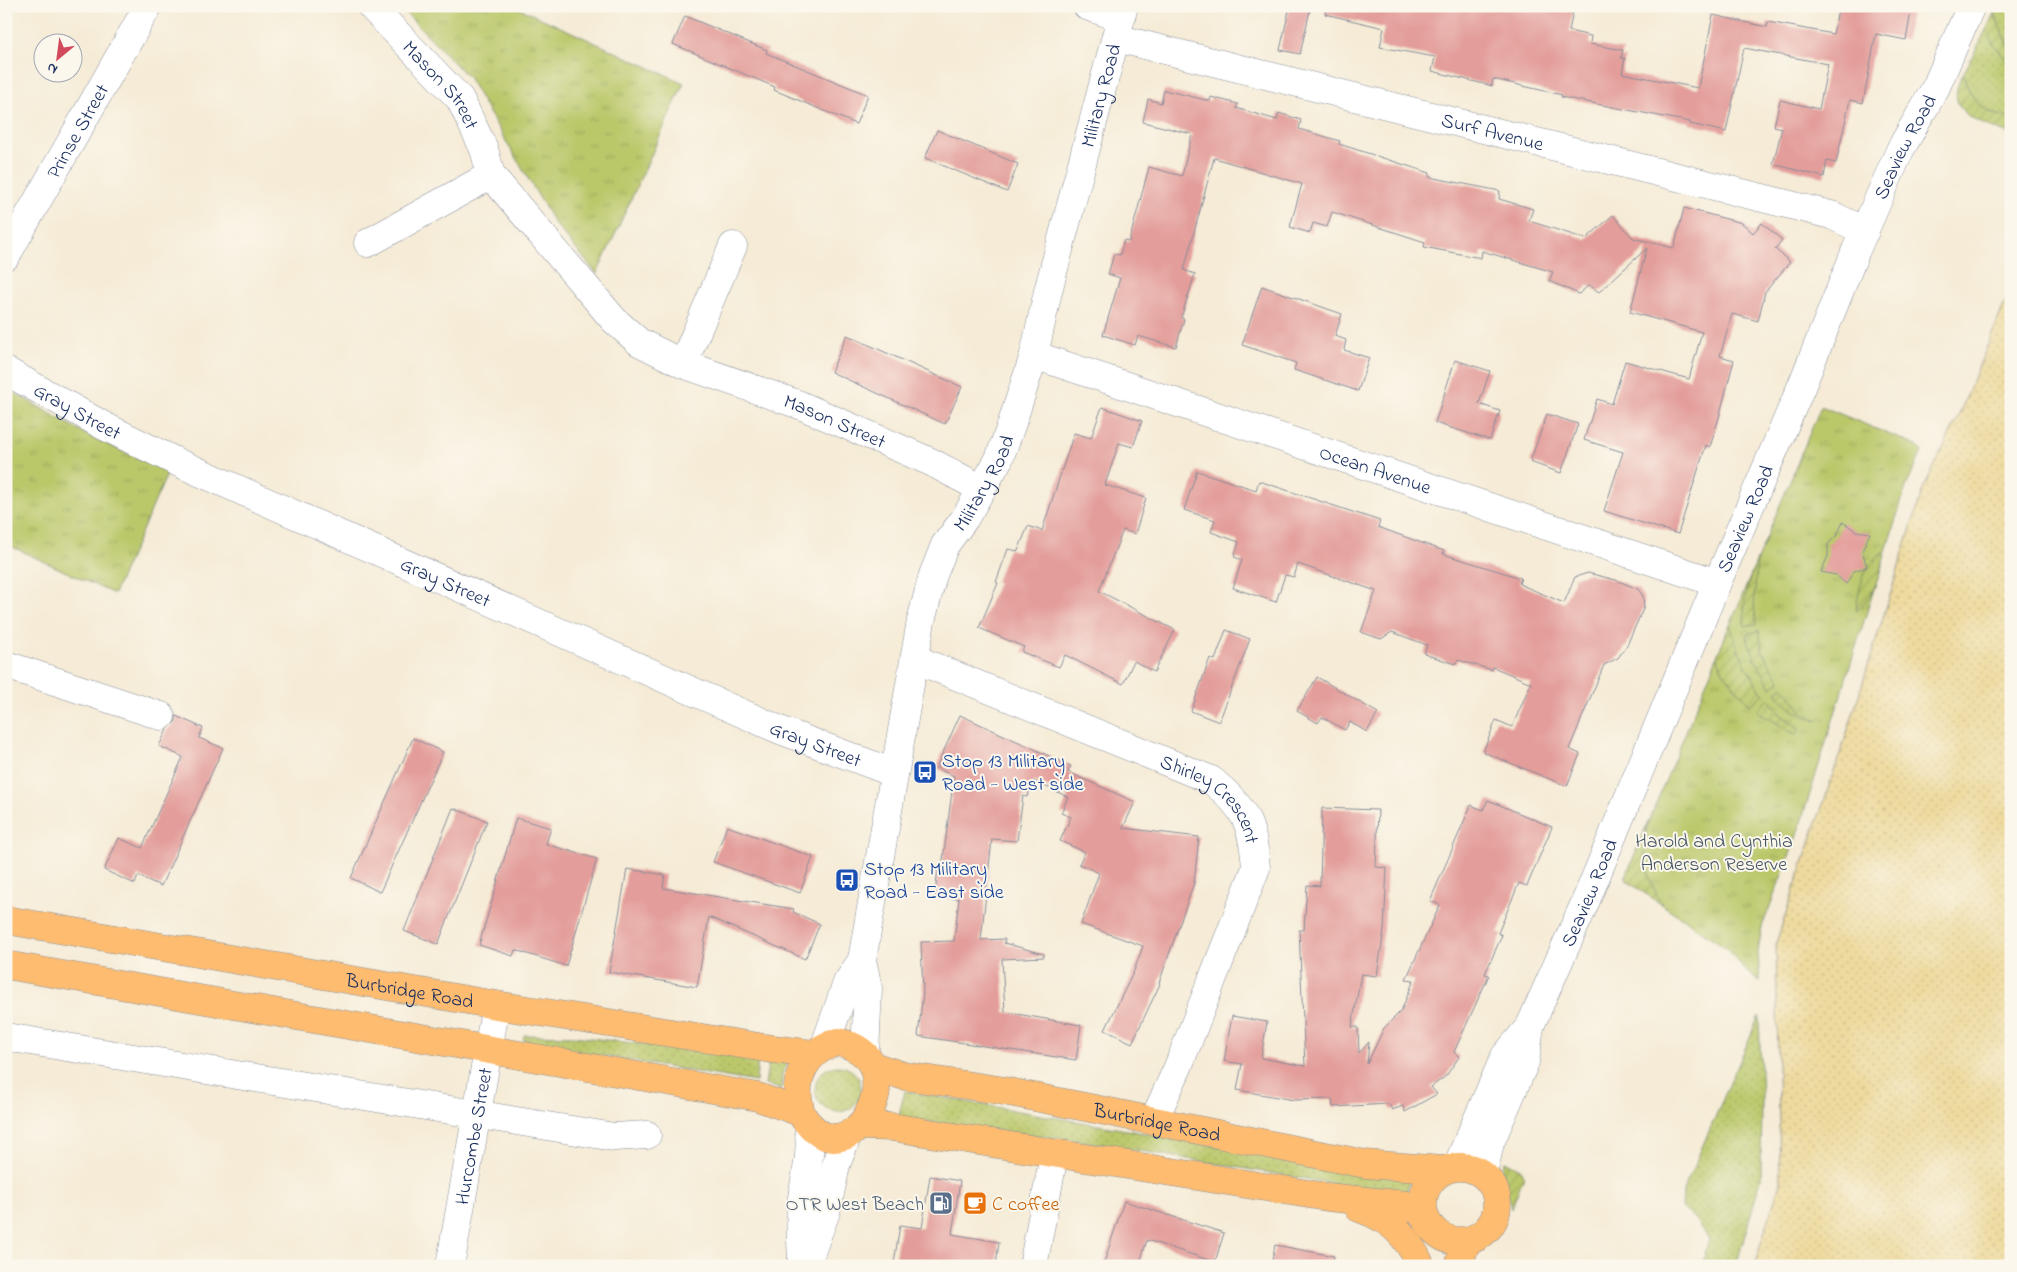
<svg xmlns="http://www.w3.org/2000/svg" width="2017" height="1272" font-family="'Indie Flower',sans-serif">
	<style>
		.grass { fill: url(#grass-dots); stroke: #6b7c64 }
		.sand { fill: url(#sand-dots); stroke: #84847e }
		.park { fill: url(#park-tufts); stroke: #6b7c64 }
		.garden { fill: url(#garden-furrows); stroke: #6b7c64 }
		.building { fill: #e39d9a }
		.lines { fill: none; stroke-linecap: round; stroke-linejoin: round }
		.minor-casing { stroke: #888d9a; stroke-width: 29 }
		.major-casing { stroke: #888d9a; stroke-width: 29 }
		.minor { stroke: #fff; stroke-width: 28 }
		.major { stroke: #fdbc70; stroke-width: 28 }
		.labels { text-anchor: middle; stroke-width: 4; stroke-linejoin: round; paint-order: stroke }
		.street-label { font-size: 20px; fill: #1b2f5e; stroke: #fbf7ec }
		.transit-label { font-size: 20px; fill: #164399; stroke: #fbf7ec; text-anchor: start }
		.park-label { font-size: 20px; fill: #435561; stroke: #fbf7ec }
		.service-label { font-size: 20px; fill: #4e5e75; stroke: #fbf7ec; text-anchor: end }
		.food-label { font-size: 20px; fill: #c56008; stroke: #fbf7ec; text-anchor: start }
	</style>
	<defs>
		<pattern id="grass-dots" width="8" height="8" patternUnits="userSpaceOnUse" patternTransform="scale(1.25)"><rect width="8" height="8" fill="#bbc86a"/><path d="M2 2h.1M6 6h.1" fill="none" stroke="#a0ac5e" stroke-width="1.8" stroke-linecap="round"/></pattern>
		<pattern id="sand-dots" width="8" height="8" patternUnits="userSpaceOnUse" patternTransform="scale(1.25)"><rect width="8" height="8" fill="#eeda9e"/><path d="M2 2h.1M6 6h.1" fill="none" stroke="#ccbb8a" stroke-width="1.8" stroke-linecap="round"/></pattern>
		<pattern id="park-tufts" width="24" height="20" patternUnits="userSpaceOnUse" patternTransform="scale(1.25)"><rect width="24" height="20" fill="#bbc86a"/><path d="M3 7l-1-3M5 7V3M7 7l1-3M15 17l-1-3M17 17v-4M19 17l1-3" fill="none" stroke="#a0ac5e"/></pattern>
		<pattern id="garden-furrows" width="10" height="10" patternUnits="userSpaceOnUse" patternTransform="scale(1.25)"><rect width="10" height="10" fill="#bbc86a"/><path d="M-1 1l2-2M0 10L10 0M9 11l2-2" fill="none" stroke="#a0ac5e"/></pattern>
	</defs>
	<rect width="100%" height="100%" fill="#fbf7ec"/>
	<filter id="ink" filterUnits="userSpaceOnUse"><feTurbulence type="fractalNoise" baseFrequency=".02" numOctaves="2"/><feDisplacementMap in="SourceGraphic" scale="10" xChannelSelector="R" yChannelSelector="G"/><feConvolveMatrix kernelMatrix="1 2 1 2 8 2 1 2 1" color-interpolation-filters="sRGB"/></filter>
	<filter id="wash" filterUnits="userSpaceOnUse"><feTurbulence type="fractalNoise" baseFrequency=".0096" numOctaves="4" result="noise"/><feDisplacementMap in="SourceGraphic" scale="20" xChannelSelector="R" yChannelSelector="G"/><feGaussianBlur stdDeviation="1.12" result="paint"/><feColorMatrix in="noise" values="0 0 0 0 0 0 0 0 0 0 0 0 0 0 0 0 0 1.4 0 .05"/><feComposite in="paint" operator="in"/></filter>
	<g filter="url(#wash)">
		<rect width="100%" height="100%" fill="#f5ebd6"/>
		<!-- grass -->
		<g class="grass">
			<path d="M1998,6H2011V51L1994,13Z"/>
			<path d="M1987,28L1992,42L2011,66V117C1982,115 1971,100 1963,74Z"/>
			<path d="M1759,1016L1762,1100L1761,1179L1736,1266H1702L1709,1239L1693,1217L1682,1208L1683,1191Z"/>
			<path d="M524,1035L573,1036L758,1058L756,1082L572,1051L523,1040Z"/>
			<path d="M769,1059L789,1062L782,1074V1089L765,1085Z"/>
			<circle cx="838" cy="1089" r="23"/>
			<path d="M905,1091L1308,1162L1410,1177L1406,1196L1087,1142L898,1118Z"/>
		</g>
		<!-- sand -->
		<path class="sand" d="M2011,288V1266H1754L1780,1183L1776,943L1848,730L1923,489L1956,422Z"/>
		<!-- park -->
		<g class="park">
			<path d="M399,6H514L684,83L597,274L555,224L468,77Z"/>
			<path d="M6,388L91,437L168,472L114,594L6,544Z"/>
			<path d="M1821,406L1917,446L1922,452L1906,487L1796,838L1762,927L1758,952L1760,982L1747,972L1725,947L1627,881L1626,876Z"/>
		</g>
		<!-- garden -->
		<g class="garden">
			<path d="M1994,13L2011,51V66L1992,42L1987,28Z"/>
			<path d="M1963,74C1971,100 1982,115 2011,117V135C1982,123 1940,114 1963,74Z"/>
			<path d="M1886,552C1879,574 1876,596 1856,610C1859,589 1863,561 1886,552Z"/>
			<path d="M1757,560L1754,607L1757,624L1745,626C1742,601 1747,583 1757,560Z"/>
			<path d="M1730,624C1737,651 1748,671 1763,694L1750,705L1723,672L1717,656Z"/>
			<path d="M1759,630L1763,652L1780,681L1771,687L1755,659L1746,635Z"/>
			<path d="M1783,686L1802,711L1818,721C1799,716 1788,708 1776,692Z"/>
			<path d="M1769,699L1781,715L1800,728L1796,735L1757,711Z"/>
			<path d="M1648,821C1641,857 1645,873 1662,905L1627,881L1626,876Z"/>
			<path d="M1505,1161L1522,1170L1524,1176L1511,1209L1502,1169Z"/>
		</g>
		<g id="blocks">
			<!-- building -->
			<g class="building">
				<path d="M1290,6H1311L1300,54L1280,50Z"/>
				<path d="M1326,6H1574L1569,31L1591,36L1590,44L1623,50L1621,58H1625L1622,73L1698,88L1713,15L1767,27L1768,22L1833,34L1839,6H1912L1906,40L1876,34L1863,103L1850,100L1836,163L1827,161L1824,177L1773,164L1782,128L1774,126L1780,100L1819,109L1828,64L1744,48L1726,132L1690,124V122L1561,97L1562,95L1493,79L1492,86L1432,71L1435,57L1380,47L1384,28L1325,14Z"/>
				<path d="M685,16L767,50L766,53L868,95L856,124L774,90L775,87L673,44Z"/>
				<path d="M1164,90L1210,101L1211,97L1238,104L1236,108L1277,120L1279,113L1301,120L1299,129L1340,141L1339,144L1430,173L1429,177L1500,191L1499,199L1533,209L1529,221L1586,239L1613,215L1633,238L1674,248L1684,208L1742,223L1753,233L1762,223L1782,240L1775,249L1790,262L1765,292L1758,321L1732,314L1720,356L1734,360L1718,421L1710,447L1706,445L1678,534L1604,511L1623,452L1584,440L1597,399L1612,404L1625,361L1689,379L1702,332L1630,312L1647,248L1599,292L1589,285L1579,294L1549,281L1553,272L1482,251L1481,258L1424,247L1425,242L1332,212L1327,227L1313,223L1310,233L1290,227L1302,184L1214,158L1184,270L1195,274L1181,318L1184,319L1176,347L1138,336L1135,345L1103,335L1120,278L1108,274L1114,254L1120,255L1124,240L1129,242L1149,167L1182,176L1192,134L1143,122L1148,99L1161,103Z"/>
				<path d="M937,130L1018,164L1007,192L925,158Z"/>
				<path d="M1262,286L1342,314L1335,336L1346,340L1344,350L1369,358L1358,391L1294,370L1296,363L1242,345Z"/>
				<path d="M847,335L962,387L945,424L831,372Z"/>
				<path d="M1455,360L1490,371L1479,404L1500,411L1490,440L1435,423Z"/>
				<path d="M1102,407L1142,421L1133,447L1119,443L1105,485L1146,498L1135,534L1123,530L1099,591L1175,630L1154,672L1134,661L1123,684L1065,655L1059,667L1022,652L1024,647L979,628L998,583L996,582L1008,549L1018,551L1028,526L1042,531L1074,433L1091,438Z"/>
				<path d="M1547,414L1578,424L1561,473L1530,462Z"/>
				<path d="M1197,471L1256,490L1259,481L1380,521L1378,527L1444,551L1443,554L1521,578L1519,584L1564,603L1575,577L1588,573L1616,580L1638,589L1643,596L1644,607L1627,645L1618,658L1604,665L1569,749L1580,754L1567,786L1483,752L1496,720L1512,727L1531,683L1493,667L1492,670L1458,660L1456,664L1424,654L1427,645L1392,632L1381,639L1361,632L1376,591L1298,564L1294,577L1285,575L1276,602L1233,588L1242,560L1234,557L1239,542L1211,532L1215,520L1184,510Z"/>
				<path d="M1843,522L1856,531L1870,533L1862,551L1867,567L1854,571L1846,584L1836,575L1821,572L1828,556V544L1837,535Z"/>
				<path d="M1226,630L1250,639L1219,722L1191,711L1210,658L1215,660Z"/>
				<path d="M1317,677L1378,713L1367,732L1350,722L1345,730L1322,717L1318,723L1297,711Z"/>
				<path d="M960,715L1071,766L1068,772L1135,802L1123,828L1199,837L1194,883L1159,983L1160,984L1132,1043L1105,1030L1134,971L1143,946L1081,924L1099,873L1079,864L1085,852L1060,841L1071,817L1061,813L1068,797L1034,781L1027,797L1023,796L1017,841L992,839L981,940L1005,939L1004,943L1044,954V957L1002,959L1005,1012L1081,1025L1076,1060L918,1036L923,993L921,942L954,941L959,899L935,896L938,867H942L954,776L936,768Z"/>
				<path d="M176,716L203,728L199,738L223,748L161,886L138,876L135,884L104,870L119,838L142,848L183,757L159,746L167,730L176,721Z"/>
				<path d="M413,738L443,752L380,892L351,878Z"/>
				<path d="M1488,800L1552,827L1527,886L1519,883L1498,933L1502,935L1485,974L1489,975L1454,1052L1459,1057L1446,1076L1431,1087L1437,1094L1405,1112L1403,1106L1392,1110L1389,1104L1333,1107L1332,1099L1294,1100L1237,1090L1242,1064L1224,1061L1232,1016L1267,1022L1261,1058L1305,1066L1299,930H1304L1307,885L1320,886L1322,808L1378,810L1376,867L1387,868L1384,930L1377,976L1361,974L1352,1027H1358L1359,1053L1369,1042L1367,1064L1384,1028L1401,1011L1414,980L1406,979L1440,905L1430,901L1471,805L1483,810Z"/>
				<path d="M453,808L487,821L438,944L404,931Z"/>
				<path d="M516,818L551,828L546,844L597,859L566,966L515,950L513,956L479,945Z"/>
				<path d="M727,826L813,857L800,893L713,862Z"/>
				<path d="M627,869L665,875L663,888L794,909L793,912L820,924L805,959L709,917L697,987L609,972Z"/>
				<path d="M930,1176L960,1181L952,1234L999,1242L996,1266H908L894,1263L900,1225L922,1228Z"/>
				<path d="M1124,1201L1224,1233L1215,1262L1147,1240L1139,1266H1103Z"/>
				<path d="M1275,1245L1334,1256L1333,1266H1271Z"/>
			</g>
		</g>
	</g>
	<g filter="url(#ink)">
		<use href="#blocks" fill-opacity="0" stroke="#888d9a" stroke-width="1"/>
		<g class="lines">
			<!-- minor casing -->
			<g class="minor-casing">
				<g id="minor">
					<path id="s1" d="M371,6L460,99L484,149L491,175L614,320L639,342L683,364L800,405L931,462L982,489"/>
					<path d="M1087,6L1121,18"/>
					<path id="s2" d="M1116,38L1831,215L1865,231"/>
					<path d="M368,243L491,175"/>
					<path id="s3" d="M6,256L148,6"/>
					<path id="s4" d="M1034,355L1717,583"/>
					<path d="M683,364L733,246"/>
					<path id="s5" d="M6,371L104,426L179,463L780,730L894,773"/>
					<path id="s6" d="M915,659L1211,780C1245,807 1253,824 1256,868L1178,1067L1154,1120"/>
					<path d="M6,665L161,716"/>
					<path d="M6,1037L614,1137L647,1135"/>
					<path d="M825,1045L847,983L862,960"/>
					<path id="s7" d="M865,1054L868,988L862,960L921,621L933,575L945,545L965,518L999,459L1011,426L1034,355L1048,291L1124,6"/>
					<path id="s8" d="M1457,1166L1505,1056L1530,1026L1584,905L1717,583L1802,385L1856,250L1900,150L1936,87L1971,6"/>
					<path d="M1483,1174L1490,1143L1525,1062L1530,1026"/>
					<path d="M808,1260L826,1212L836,1165L848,1134"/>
					<path id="s9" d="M450,1266L496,1005"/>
					<path d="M802,1266C802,1246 799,1224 801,1204C805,1176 813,1153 808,1124"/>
					<path d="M1033,1266L1054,1155"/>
				</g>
			</g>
			<!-- major casing -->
			<g class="major-casing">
				<g id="major">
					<path id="s10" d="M6,920L496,1005L765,1048L813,1054"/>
					<path d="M6,965L758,1097L800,1112"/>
					<path d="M838,1042C915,1057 859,1168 815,1130C809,1125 802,1118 800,1109C792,1078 806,1050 838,1042Z"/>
					<path id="s11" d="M873,1066L904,1076L999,1090L1085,1107L1365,1164L1443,1170"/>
					<path d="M862,1126L892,1127L1327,1197L1407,1205L1423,1213"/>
					<circle cx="1460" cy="1204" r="37"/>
					<path d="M1359,1208C1391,1219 1407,1235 1421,1266"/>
					<path d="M1459,1266L1466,1241"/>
				</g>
			</g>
			<!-- minor -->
			<use href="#minor" class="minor"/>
			<!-- major -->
			<use href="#major" class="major"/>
		</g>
	</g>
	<!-- icons -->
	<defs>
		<g id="bus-square" transform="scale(1.25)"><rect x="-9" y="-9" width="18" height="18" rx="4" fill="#1a4fb4" stroke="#fbf7ec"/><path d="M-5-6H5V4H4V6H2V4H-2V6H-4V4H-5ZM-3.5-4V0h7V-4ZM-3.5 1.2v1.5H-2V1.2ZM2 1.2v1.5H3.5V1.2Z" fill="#fff"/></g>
		<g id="fuel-square" transform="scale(1.25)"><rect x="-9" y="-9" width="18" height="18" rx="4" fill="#5c6f8a" stroke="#fbf7ec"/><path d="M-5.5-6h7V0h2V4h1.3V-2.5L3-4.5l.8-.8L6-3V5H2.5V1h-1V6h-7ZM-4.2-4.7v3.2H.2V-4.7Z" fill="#fff"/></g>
		<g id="cafe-square" transform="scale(1.25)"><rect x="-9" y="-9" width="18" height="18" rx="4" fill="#e8710a" stroke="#fbf7ec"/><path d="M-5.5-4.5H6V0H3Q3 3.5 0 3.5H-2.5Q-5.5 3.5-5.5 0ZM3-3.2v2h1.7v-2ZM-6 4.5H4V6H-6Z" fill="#fff"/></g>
	</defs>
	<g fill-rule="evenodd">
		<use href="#bus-square" x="925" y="772"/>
		<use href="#bus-square" x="847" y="880"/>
		<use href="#fuel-square" x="941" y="1203"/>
		<use href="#cafe-square" x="975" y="1203"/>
	</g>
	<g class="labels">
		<!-- street labels -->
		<g class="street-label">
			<text dy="7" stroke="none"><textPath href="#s1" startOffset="106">Mason Street</textPath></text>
			<text dy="7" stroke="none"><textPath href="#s7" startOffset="998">Military Road</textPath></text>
			<text dy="7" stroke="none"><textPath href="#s3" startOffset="144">Prinse Street</textPath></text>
			<text dy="7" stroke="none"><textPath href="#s2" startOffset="388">Surf Avenue</textPath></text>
			<text dy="7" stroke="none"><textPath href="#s8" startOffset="1115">Seaview Road</textPath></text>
			<text dy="7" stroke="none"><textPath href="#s5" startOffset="82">Gray Street</textPath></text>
			<text dy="7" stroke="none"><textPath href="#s1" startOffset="646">Mason Street</textPath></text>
			<text dy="7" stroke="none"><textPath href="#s4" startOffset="360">Ocean Avenue</textPath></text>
			<text dy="7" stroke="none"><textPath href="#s7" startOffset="592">Military Road</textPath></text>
			<text dy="7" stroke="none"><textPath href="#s8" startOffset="710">Seaview Road</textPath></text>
			<text dy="7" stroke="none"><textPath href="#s5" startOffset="488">Gray Street</textPath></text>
			<text dy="7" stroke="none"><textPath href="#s5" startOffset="892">Gray Street</textPath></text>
			<text dy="7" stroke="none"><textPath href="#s6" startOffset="332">Shirley Crescent</textPath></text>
			<text dy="7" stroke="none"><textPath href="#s8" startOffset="305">Seaview Road</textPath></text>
			<text dy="7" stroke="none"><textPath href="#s10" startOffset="410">Burbridge Road</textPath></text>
			<text dy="7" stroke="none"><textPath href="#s11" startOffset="290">Burbridge Road</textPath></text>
			<text dy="7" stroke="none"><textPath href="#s9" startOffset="132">Hurcombe Street</textPath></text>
		</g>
		<!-- transit labels -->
		<g class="transit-label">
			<text x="942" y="767">Stop 13 Military<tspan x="942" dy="23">Road - West side</tspan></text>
			<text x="864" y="875">Stop 13 Military<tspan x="864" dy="23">Road - East side</tspan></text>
		</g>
		<!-- park labels -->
		<g class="park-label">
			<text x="1714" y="847">Harold and Cynthia<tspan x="1714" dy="23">Anderson Reserve</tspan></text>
		</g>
		<!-- service labels -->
		<g class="service-label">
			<text x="924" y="1210">OTR West Beach</text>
		</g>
		<!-- food labels -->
		<g class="food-label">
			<text x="992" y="1210">C coffee</text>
		</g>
	</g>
	<!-- margin -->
	<rect width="2017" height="1272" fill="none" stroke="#fbf7ec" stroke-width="25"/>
	<!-- north arrow -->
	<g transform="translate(58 58) rotate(209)"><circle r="24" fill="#fbf7ec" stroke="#a1a7b3"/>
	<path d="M0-4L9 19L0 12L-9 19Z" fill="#d1495b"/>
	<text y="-8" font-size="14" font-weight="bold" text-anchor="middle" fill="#1b2f5e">N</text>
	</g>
</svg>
